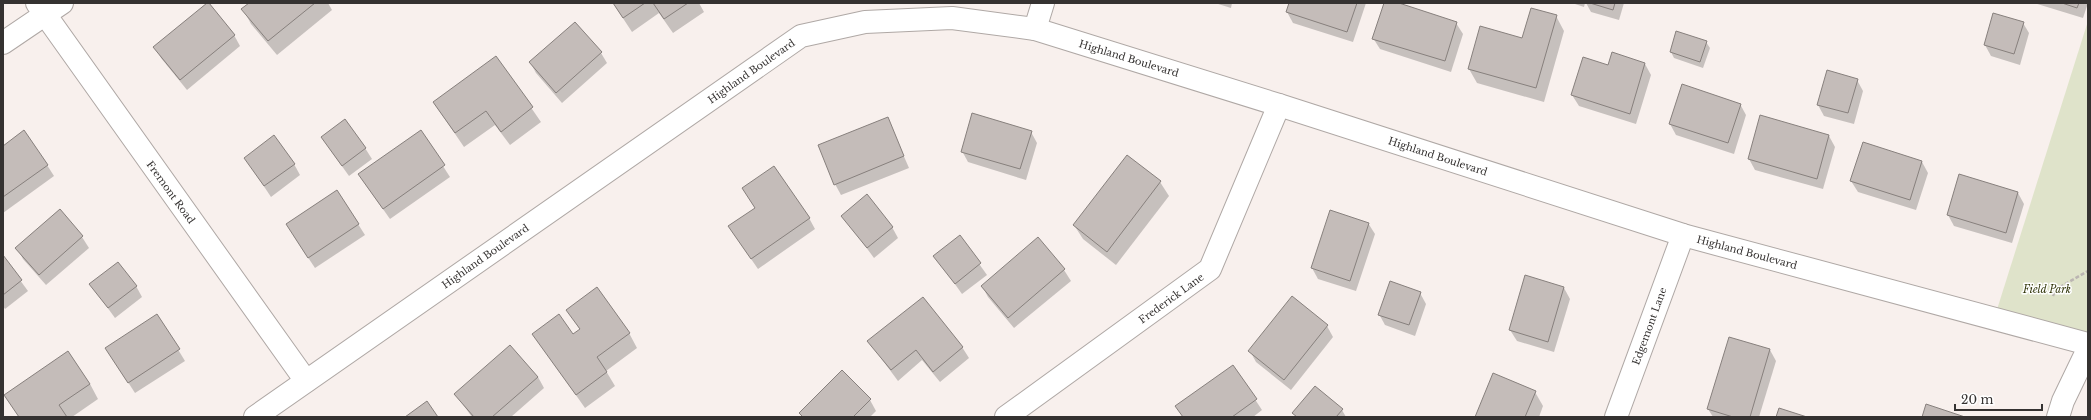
<svg xmlns="http://www.w3.org/2000/svg" width="2091" height="420" font-family="'Libre Baskerville',serif">
	<style>
		.green { fill: #dfe3ca }
		.shadow { fill: #0003 }
		.building { fill: #c4bcb9; stroke: #87807d }
		.lines { fill: none; stroke-linecap: round; stroke-linejoin: round }
		.minor-casing { stroke: #afa8a5; stroke-width: 24 }
		.path { stroke: #bbb5b2; stroke-width: 2.5; stroke-dasharray: 4 2; stroke-linecap: butt }
		.minor { stroke: #fff; stroke-width: 22 }
		.labels { text-anchor: middle; stroke-width: 3; stroke-linejoin: round; paint-order: stroke }
		.street-label { font-size: 10px; fill: #353231; stroke: #fff }
		.park-label { font-size: 10px; font-style: italic; fill: #313609; stroke: #fff }
	</style>
	<rect width="100%" height="100%" fill="#f8f0ed"/>
	<!-- green -->
	<path class="green" d="M2088,21V344L1994,319Z"/>
	<!-- shadow -->
	<g class="shadow">
		<path d="M251,3H328L332,10L277,55L251,24L243,9Z"/>
		<path d="M613,3H699L704,12L673,33L659,13L632,32Z"/>
		<path d="M1215,3H1232L1231,8Z"/>
		<path d="M1290,3H1366L1353,42L1293,23L1287,12Z"/>
		<path d="M1385,3H1395L1456,23L1463,34L1451,72L1380,49L1373,38Z"/>
		<path d="M1572,3H1585L1584,7Z"/>
		<path d="M1586,3H1624L1619,20L1591,12Z"/>
		<path d="M2034,3H2088L2083,18Z"/>
		<path d="M1994,14L2023,23L2029,33L2020,65L1991,56L1985,45Z"/>
		<path d="M1556,16L1564,31L1544,102L1477,83L1469,69L1523,39Z"/>
		<path d="M234,35L240,46L187,90L161,58L155,47Z"/>
		<path d="M1706,42L1710,48L1703,68L1674,58L1671,52Z"/>
		<path d="M601,53L607,63L562,103L536,73L530,62Z"/>
		<path d="M1612,54L1645,64L1651,75L1636,124L1579,106L1572,95L1609,66Z"/>
		<path d="M496,57L541,122L510,145L495,125L464,147L434,103Z"/>
		<path d="M1857,80L1863,91L1854,124L1824,116L1818,105Z"/>
		<path d="M1740,104L1746,115L1734,154L1676,135L1670,124Z"/>
		<path d="M887,118L909,168L841,195L835,184Z"/>
		<path d="M421,132L450,177L390,219L366,185Z"/>
		<path d="M1031,132L1037,143L1026,180L968,162L962,151Z"/>
		<path d="M1829,136L1835,147L1823,189L1755,170L1749,159Z"/>
		<path d="M3,147L47,165L54,176L3,213Z"/>
		<path d="M329,148H365L372,159L349,176Z"/>
		<path d="M245,158L294,164L300,175L271,197Z"/>
		<path d="M1922,162L1928,173L1916,210L1858,192L1851,181Z"/>
		<path d="M1960,176L2018,193L2024,204L2012,243L1954,226L1948,215Z"/>
		<path d="M1160,182L1169,196L1116,265L1083,239L1074,225Z"/>
		<path d="M743,189L809,218L815,229L758,269L729,227L756,209Z"/>
		<path d="M59,210L82,237L89,248L46,285L23,259L17,248Z"/>
		<path d="M843,216L892,227L898,238L874,258Z"/>
		<path d="M1368,223L1375,234L1356,291L1318,279L1312,268Z"/>
		<path d="M358,224L365,235L315,268L293,235Z"/>
		<path d="M960,237L987,275L962,294L935,256Z"/>
		<path d="M1038,239L1064,270L1071,281L1014,328L988,297L982,286Z"/>
		<path d="M3,257L28,291L5,309L3,306Z"/>
		<path d="M1526,277L1564,288L1570,299L1554,352L1517,341L1510,330Z"/>
		<path d="M91,285L136,286L142,297L115,318Z"/>
		<path d="M1420,293L1426,304L1415,336L1385,325L1379,314Z"/>
		<path d="M568,310L629,333L637,348L606,371L615,386L585,408L533,334L573,335L580,330Z"/>
		<path d="M157,315L185,361L135,393L113,359Z"/>
		<path d="M1327,326L1333,337L1291,390L1256,362L1250,351Z"/>
		<path d="M869,342L962,347L969,358L940,382L922,360L898,381Z"/>
		<path d="M1770,350L1776,361L1759,417H1713L1708,409Z"/>
		<path d="M1233,366L1262,410L1253,417H1183L1177,406Z"/>
		<path d="M538,377L544,388L511,417H472L456,395Z"/>
		<path d="M90,384L98,399L72,417H19L5,396Z"/>
		<path d="M1535,392L1543,406L1539,417H1476Z"/>
		<path d="M870,400L876,411L870,417H802L800,413Z"/>
		<path d="M1342,410L1346,417H1296L1294,413Z"/>
	</g>
	<!-- building -->
	<g class="building">
		<path d="M207,3H209L235,35L180,80L153,47Z"/>
		<path d="M249,3H315L268,41L241,9Z"/>
		<path d="M613,3H645L623,18Z"/>
		<path d="M653,3H688L664,19Z"/>
		<path d="M1289,3H1357L1347,32L1286,12Z"/>
		<path d="M1384,3H1399L1457,22L1445,61L1372,39Z"/>
		<path d="M1590,3H1615L1613,10Z"/>
		<path d="M2062,3H2079L2077,8Z"/>
		<path d="M1531,8L1557,15L1536,88L1468,69L1480,26L1522,38Z"/>
		<path d="M1993,13L2024,22L2014,54L1984,45Z"/>
		<path d="M575,22L602,52L556,93L529,62Z"/>
		<path d="M1676,31L1707,41L1700,62L1670,52Z"/>
		<path d="M1612,52L1645,63L1630,114L1571,95L1583,57L1608,65Z"/>
		<path d="M496,56L533,107L501,132L486,111L455,133L433,102Z"/>
		<path d="M1827,70L1858,79L1848,113L1817,105Z"/>
		<path d="M1682,84L1741,104L1728,143L1669,124Z"/>
		<path d="M972,113L1032,131L1020,169L961,152Z"/>
		<path d="M1760,115L1829,135L1817,179L1748,159Z"/>
		<path d="M888,117L904,156L834,185L818,145Z"/>
		<path d="M345,119L366,148L342,166L321,137Z"/>
		<path d="M24,130L48,165L3,197V146Z"/>
		<path d="M421,130L445,165L383,209L358,174Z"/>
		<path d="M274,135L295,164L264,186L244,158Z"/>
		<path d="M1863,142L1922,161L1910,200L1850,181Z"/>
		<path d="M1127,155L1161,181L1107,252L1073,225Z"/>
		<path d="M774,166L810,218L751,259L728,226L755,208L742,188Z"/>
		<path d="M1959,174L2018,192L2006,233L1947,215Z"/>
		<path d="M337,190L359,224L308,258L286,224Z"/>
		<path d="M867,194L893,227L867,248L841,216Z"/>
		<path d="M60,209L83,236L39,275L15,248Z"/>
		<path d="M1330,210L1369,223L1350,281L1311,268Z"/>
		<path d="M960,235L981,263L955,284L933,256Z"/>
		<path d="M1038,237L1065,269L1008,318L981,286Z"/>
		<path d="M3,255L22,280L3,295Z"/>
		<path d="M118,262L137,286L108,308L89,284Z"/>
		<path d="M1525,275L1564,287L1548,342L1509,330Z"/>
		<path d="M1390,281L1421,292L1409,325L1378,315Z"/>
		<path d="M597,287L630,333L597,357L607,372L576,395L532,334L559,314L573,334L580,329L566,310Z"/>
		<path d="M1292,296L1328,325L1284,380L1248,351Z"/>
		<path d="M923,297L963,347L933,372L916,350L891,370L867,341Z"/>
		<path d="M157,314L180,349L128,383L105,348Z"/>
		<path d="M1729,337L1770,349L1750,417H1733L1707,409Z"/>
		<path d="M510,345L538,377L492,417H474L454,394Z"/>
		<path d="M68,351L90,384L59,405L67,417H19L4,395Z"/>
		<path d="M1233,365L1257,399L1232,417H1183L1175,406Z"/>
		<path d="M842,370L871,399L853,417H803L799,413Z"/>
		<path d="M1493,373L1536,391L1525,417H1475Z"/>
		<path d="M1315,386L1343,409L1336,417H1297L1292,413Z"/>
		<path d="M427,401L438,417H405Z"/>
		<path d="M1926,404L1965,417H1922Z"/>
		<path d="M1779,408L1807,417H1776Z"/>
	</g>
	<g class="lines">
		<!-- minor casing -->
		<g class="minor-casing">
			<g id="minor">
				<path d="M37,3L306,381"/>
				<path d="M1035,29L1043,3"/>
				<path d="M3,43L62,3"/>
				<path d="M255,417L801,36L865,22L952,18L1035,29L1279,105L1683,235L2088,344"/>
				<path d="M1006,417L1210,269L1279,105"/>
				<path d="M1616,417L1683,235"/>
				<path d="M2058,417L2063,401L2088,349"/>
			</g>
		</g>
		<!-- path -->
		<path class="path" d="M2053,296L2055,290L2088,271"/>
		<!-- minor -->
		<use href="#minor" class="minor"/>
	</g>
	<g class="labels">
		<!-- street labels -->
		<g class="street-label">
			<text transform="translate(1129 58) rotate(17)" y="4">Highland Boulevard</text>
			<text transform="translate(751 71) rotate(-35)" y="4">Highland Boulevard</text>
			<text transform="translate(1438 156) rotate(18)" y="4">Highland Boulevard</text>
			<text transform="translate(171 192) rotate(54)" y="4">Fremont Road</text>
			<text transform="translate(1747 252) rotate(15)" y="4">Highland Boulevard</text>
			<text transform="translate(485 256) rotate(-35)" y="4">Highland Boulevard</text>
			<text transform="translate(1171 298) rotate(-36)" y="4">Frederick Lane</text>
			<text transform="translate(1649 326) rotate(-70)" y="4">Edgemont Lane</text>
		</g>
		<!-- park labels -->
		<g class="park-label">
			<text x="2047" y="293">Field Park</text>
		</g>
	</g>
	<!-- border -->
	<rect width="2091" height="420" fill="none" stroke="#353231" stroke-width="8"/>
	<!-- scale -->
	<path d="M1955 404v6h87v-6" fill="none" stroke="#353231" stroke-width="2"/>
	<text x="1961" y="404" font-size="12" fill="#353231" stroke="#ffffff" stroke-width="3" paint-order="stroke">20 m</text>
</svg>
